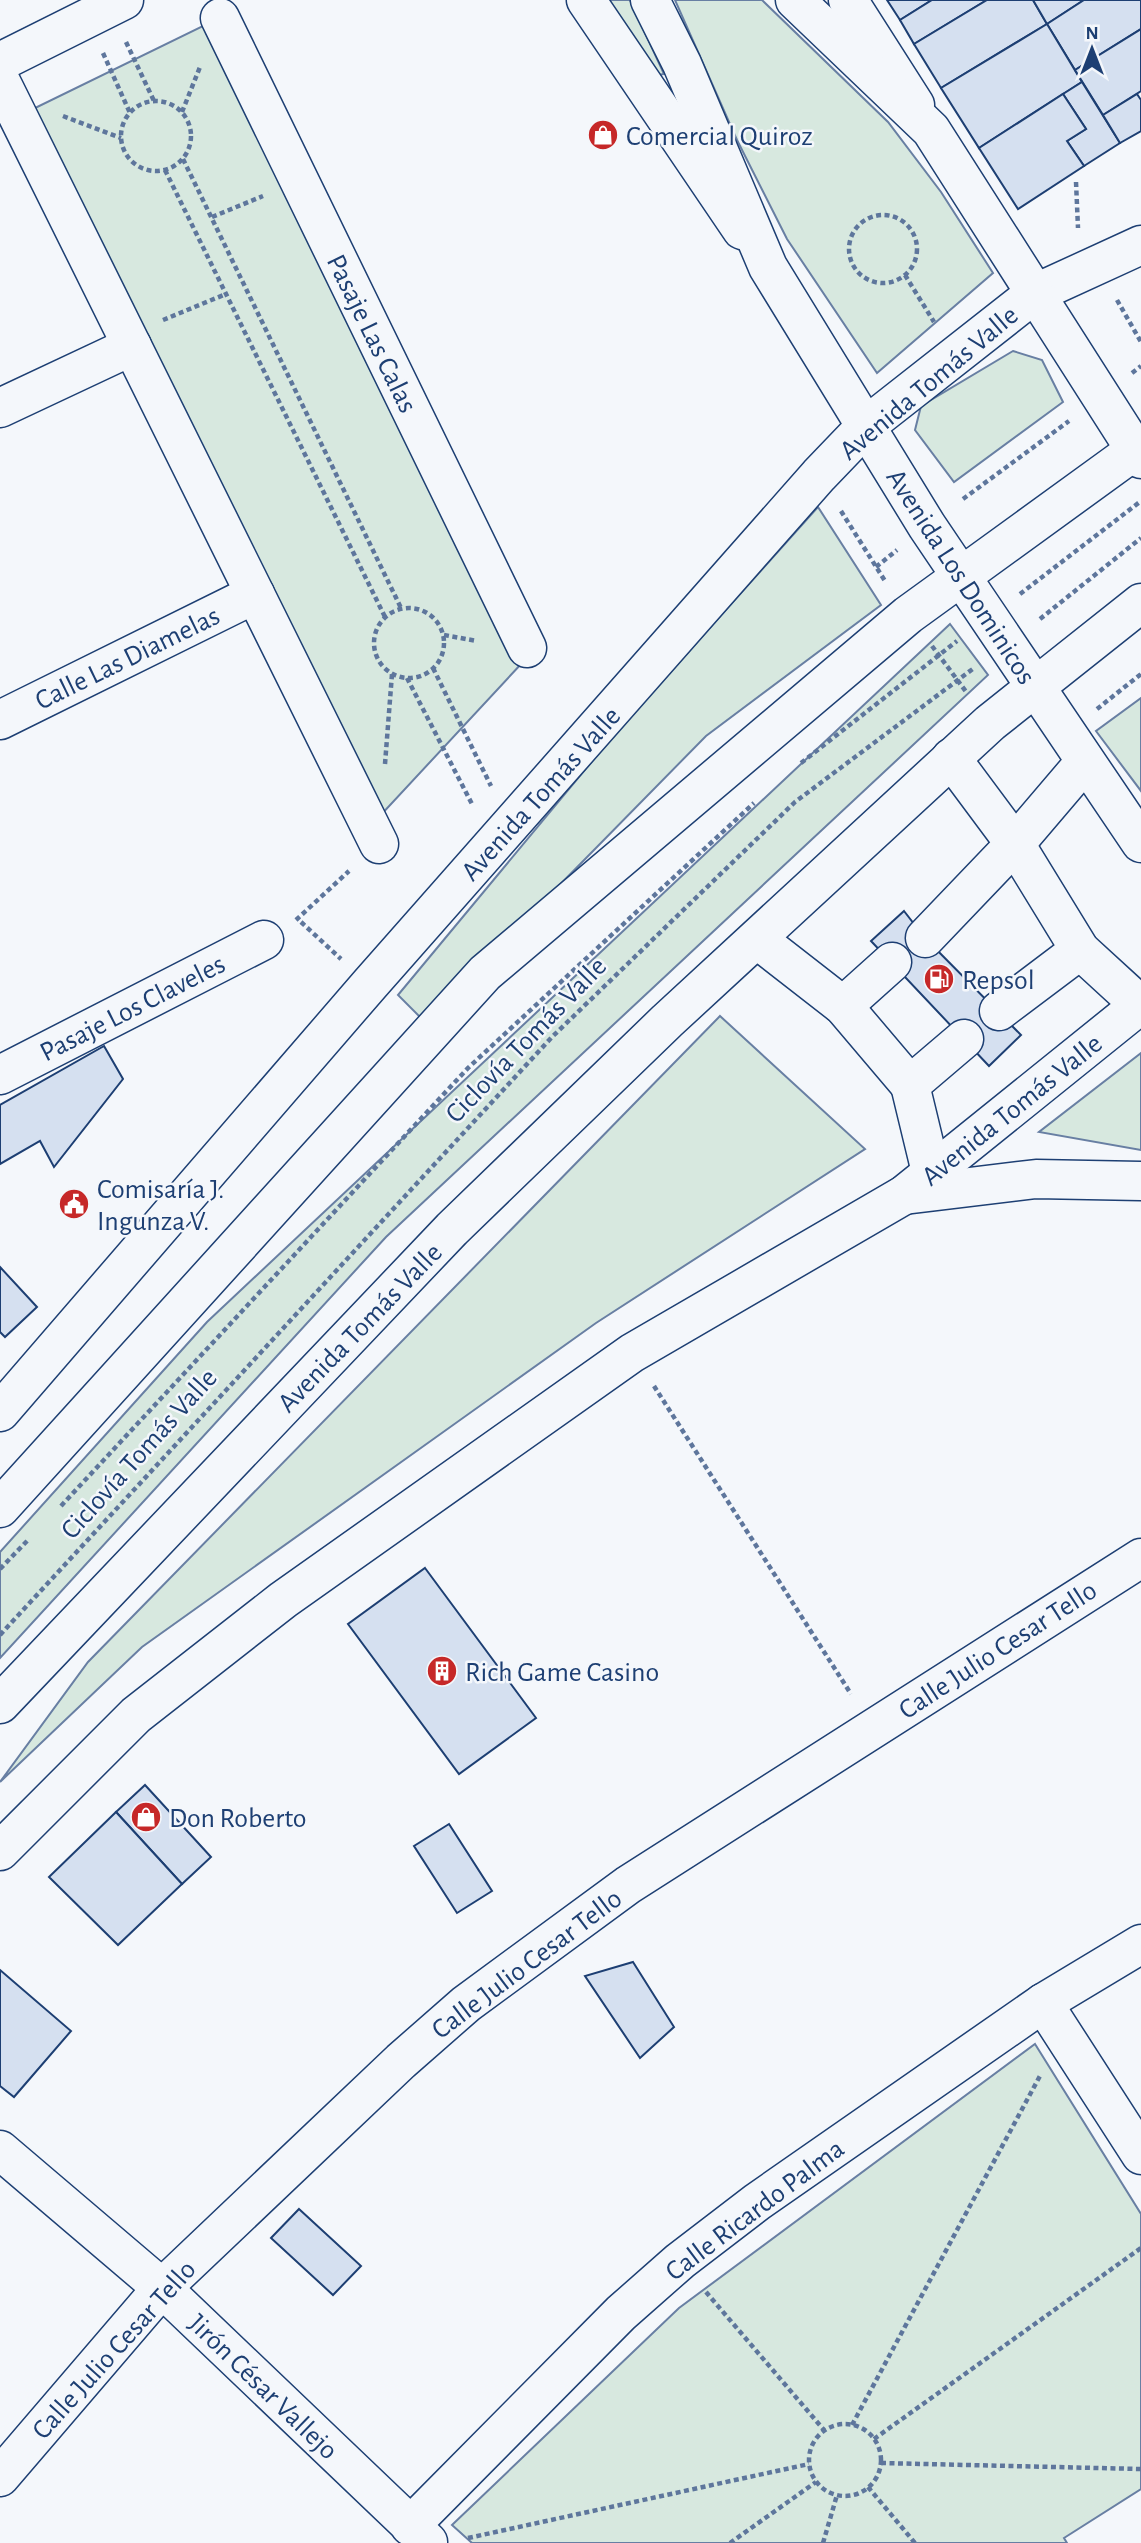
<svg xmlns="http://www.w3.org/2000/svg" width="1141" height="2543" font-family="'Alegreya Sans',sans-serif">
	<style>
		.green { fill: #d7e8df; stroke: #687fa3; stroke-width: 2 }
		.building { fill: #d5e0f0; stroke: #1d3f73; stroke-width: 2 }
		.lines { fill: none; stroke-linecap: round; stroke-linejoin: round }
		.minor-casing { stroke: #1d3f73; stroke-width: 41 }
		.major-casing { stroke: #1d3f73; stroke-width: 41 }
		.path { stroke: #5e769c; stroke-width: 4.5; stroke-dasharray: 5 3.5; stroke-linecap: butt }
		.minor { stroke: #f4f7fb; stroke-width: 38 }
		.major { stroke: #f4f7fb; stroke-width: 38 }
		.labels { text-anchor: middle; stroke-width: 5; stroke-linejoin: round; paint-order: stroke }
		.poi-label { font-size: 28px; fill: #1d3f73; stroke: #f4f7fb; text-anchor: start }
		.street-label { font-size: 28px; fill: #1d3f73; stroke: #f4f7fb }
	</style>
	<rect width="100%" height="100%" fill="#f4f7fb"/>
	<!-- green -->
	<g class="green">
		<path d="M603,0H630L664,74L653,76Z"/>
		<path d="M675,0H762L888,122L941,192L993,273L877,373L787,239L737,140Z"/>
		<path d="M209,23L522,663L379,817L33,109Z"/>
		<path d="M1013,351L1042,360L1063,402L954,482L915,430L921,406Z"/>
		<path d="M818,507L881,605L706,736L425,1022L398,995L613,736Z"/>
		<path d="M950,624L988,675L386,1237L0,1658V1552L207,1322Z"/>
		<path d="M1141,698V791L1096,731Z"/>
		<path d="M720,1016L865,1149L596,1323L142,1647L0,1782L88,1662Z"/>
		<path d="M1141,1053V1150L1039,1132Z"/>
		<path d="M1035,2044L1141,2214V2489L1064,2538L1067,2543H472L452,2525L679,2308Z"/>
	</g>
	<!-- building -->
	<g class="building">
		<path d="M887,0H932L900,20Z"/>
		<path d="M932,0H987L914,44L900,20Z"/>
		<path d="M987,0H1033L1047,24L941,88L914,44Z"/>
		<path d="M1033,0H1084L1047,24Z"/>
		<path d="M1084,0H1141V29L1075,70L1047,24Z"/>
		<path d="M1047,24L1082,82L979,148L941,88Z"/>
		<path d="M1141,29V91L1103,115L1075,70Z"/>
		<path d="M1082,82L1120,143L1084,166L1067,141L1086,129L1063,94Z"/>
		<path d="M1063,94L1086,129L1067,141L1084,166L1018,209L979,148Z"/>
		<path d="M1137,94L1141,100V131L1120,143L1103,115Z"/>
		<path d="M904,911L925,938L1021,1035L989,1066L871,941Z"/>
		<path d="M104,1046L123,1079L54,1167L40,1141L0,1164V1105Z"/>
		<path d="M0,1267L37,1307L5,1337L0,1332Z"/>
		<path d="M425,1568L536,1718L459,1774L348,1624Z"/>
		<path d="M145,1785L211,1857L182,1884L116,1812Z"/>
		<path d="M116,1812L182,1884L118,1945L49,1877Z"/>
		<path d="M449,1824L492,1891L457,1913L414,1846Z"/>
		<path d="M633,1962L674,2027L640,2058L585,1976Z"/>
		<path d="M0,1970L71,2031L14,2097L0,2086Z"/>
		<path d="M299,2209L361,2266L333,2295L271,2238Z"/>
	</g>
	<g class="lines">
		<!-- minor casing -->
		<g class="minor-casing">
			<g id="minor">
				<path d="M586,0L742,230"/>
				<path d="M848,0L915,105"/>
				<path d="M220,18L527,648"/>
				<path d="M0,62L124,0"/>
				<path d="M0,80L379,844"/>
				<path d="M1034,294L1141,245"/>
				<path d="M0,408L132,346"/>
				<path d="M0,720L255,594"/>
				<path d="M951,758L1015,844L1080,950L1140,1005"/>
				<path d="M925,938L1015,844L1084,763"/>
				<path d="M757,939L843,1006L910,1085"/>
				<path d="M843,1006L892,962"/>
				<path d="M999,1011L1080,950"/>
				<path d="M0,1075L264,940"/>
				<path d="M931,1172L910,1085L964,1039"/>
				<path d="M1043,2003L1141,2155"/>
				<path d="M0,2150L162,2288L428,2542"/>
				<path d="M0,2477L162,2288L401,2061L466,2004L628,1885L1141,1558"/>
				<path d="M410,2526L621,2313L680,2261L757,2202L1043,2003L1141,1944"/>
			</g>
		</g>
		<!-- major casing -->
		<g class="major-casing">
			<g id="major">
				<path d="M650,0L682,64L768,267L927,526L1141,843"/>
				<path d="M795,0L931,130L1141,459"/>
				<path d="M904,1195L1036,1179L1141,1181"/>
				<path d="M0,1412L370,984L819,475L866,426L1034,294"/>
				<path d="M0,1508L485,973L908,615L1141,446"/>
				<path d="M0,1704L452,1229L667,1021L990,723L1141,603"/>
				<path d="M0,1851L136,1715L283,1600L632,1353L904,1195L1141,1004"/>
			</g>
		</g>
		<!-- path -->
		<g class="path">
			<path d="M126,42L154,101"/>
			<path d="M103,53L130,113"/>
			<circle cx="156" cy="136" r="35"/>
			<path d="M182,112L200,67"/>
			<path d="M63,116L121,138"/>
			<path d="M183,159L401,608"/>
			<path d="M165,170L385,617"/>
			<path d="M1076,182L1078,228"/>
			<circle cx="883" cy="249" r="34"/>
			<path d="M212,217L263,196"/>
			<path d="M905,275L934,322"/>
			<path d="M1117,300L1141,342"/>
			<path d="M163,320L226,294"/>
			<path d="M1132,373L1141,366"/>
			<path d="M963,499L1069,421"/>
			<path d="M841,511L885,581"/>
			<path d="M876,567L897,550"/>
			<path d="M1020,594L1141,501"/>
			<circle cx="409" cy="643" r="35"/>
			<path d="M1040,619L1141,538"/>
			<path d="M444,635L477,641"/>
			<path d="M932,646L967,693"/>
			<path d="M433,668L491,786"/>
			<path d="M407,678L473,806"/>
			<path d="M1097,709L1141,674"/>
			<path d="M801,763L957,641"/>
			<path d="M385,764L392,674"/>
			<path d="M296,920L349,871"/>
			<path d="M301,922L341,959"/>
			<path d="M654,1386L851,1694"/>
			<path d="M61,1506L468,1068L754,803"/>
			<path d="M0,1569L28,1540"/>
			<path d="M0,1635L552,1037L795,802L974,668"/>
			<path d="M706,2292L824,2430"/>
			<circle cx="845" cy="2460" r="36"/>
			<path d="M852,2425L1041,2074"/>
			<path d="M874,2439L1141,2248"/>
			<path d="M881,2463L1141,2469"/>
			<path d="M868,2487L915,2543"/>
			<path d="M468,2538L809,2464"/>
			<path d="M730,2543L816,2482"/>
			<path d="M823,2543L837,2495"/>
		</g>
		<!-- minor -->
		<use href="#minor" class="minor"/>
		<!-- major -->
		<use href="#major" class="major"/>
	</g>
	<!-- icons -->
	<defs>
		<g id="shop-disc" transform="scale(1.575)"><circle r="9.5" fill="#c62828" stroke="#f4f7fb"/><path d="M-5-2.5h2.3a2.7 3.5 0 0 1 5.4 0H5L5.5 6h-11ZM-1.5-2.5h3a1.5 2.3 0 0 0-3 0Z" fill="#fff"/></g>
		<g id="fuel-disc" transform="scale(1.575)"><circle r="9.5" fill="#c62828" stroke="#f4f7fb"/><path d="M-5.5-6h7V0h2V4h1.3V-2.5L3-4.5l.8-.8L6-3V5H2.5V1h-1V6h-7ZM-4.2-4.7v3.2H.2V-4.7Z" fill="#fff"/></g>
		<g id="civic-disc" transform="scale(1.575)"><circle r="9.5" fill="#c62828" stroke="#f4f7fb"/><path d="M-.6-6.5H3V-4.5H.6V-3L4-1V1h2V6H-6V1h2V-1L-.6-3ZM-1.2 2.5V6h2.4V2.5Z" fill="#fff"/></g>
		<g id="building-disc" transform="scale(1.575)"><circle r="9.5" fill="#c62828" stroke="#f4f7fb"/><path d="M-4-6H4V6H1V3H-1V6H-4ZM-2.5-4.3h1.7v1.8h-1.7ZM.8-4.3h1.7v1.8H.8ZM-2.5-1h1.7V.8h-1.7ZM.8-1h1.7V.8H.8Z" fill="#fff"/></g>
	</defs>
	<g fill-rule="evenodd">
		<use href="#shop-disc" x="603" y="135"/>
		<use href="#fuel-disc" x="939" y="979"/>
		<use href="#civic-disc" x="74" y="1204"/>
		<use href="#building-disc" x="442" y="1671"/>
		<use href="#shop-disc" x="146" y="1817"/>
	</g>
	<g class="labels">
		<!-- poi labels -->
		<g class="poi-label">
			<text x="626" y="145">Comercial Quiroz</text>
			<text x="962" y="989">Repsol</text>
			<text x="97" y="1198">Comisaría J.<tspan x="97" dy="32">Ingunza V.</tspan></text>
			<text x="465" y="1681">Rich Game Casino</text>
			<text x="169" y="1827">Don Roberto</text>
		</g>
		<!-- street labels -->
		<g class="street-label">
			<text transform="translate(373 333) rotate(64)" y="10">Pasaje Las Calas</text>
			<text transform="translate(928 382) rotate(-40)" y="10">Avenida Tomás Valle</text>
			<text transform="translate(962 576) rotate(57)" y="10">Avenida Los Dominicos</text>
			<text transform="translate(127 657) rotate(-26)" y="10">Calle Las Diamelas</text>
			<text transform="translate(540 793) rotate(-48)" y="10">Avenida Tomás Valle</text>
			<text transform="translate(132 1007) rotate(-27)" y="10">Pasaje Los Claveles</text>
			<text transform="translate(525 1039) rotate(-46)" y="10">Ciclovía Tomás Valle</text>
			<text transform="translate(1011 1109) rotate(-39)" y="10">Avenida Tomás Valle</text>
			<text transform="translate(359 1327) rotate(-46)" y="10">Avenida Tomás Valle</text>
			<text transform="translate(138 1453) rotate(-48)" y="10">Ciclovía Tomás Valle</text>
			<text transform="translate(997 1649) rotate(-33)" y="10">Calle Julio Cesar Tello</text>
			<text transform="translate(526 1963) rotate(-37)" y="10">Calle Julio Cesar Tello</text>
			<text transform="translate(754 2209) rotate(-37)" y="10">Calle Ricardo Palma</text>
			<text transform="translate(113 2349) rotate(-48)" y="10">Calle Julio Cesar Tello</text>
			<text transform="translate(264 2386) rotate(44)" y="10">Jirón César Vallejo</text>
		</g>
	</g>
	<!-- north arrow -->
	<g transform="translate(1092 49)" stroke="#f4f7fb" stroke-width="5" paint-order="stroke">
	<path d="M0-5L12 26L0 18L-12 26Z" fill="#1d3f73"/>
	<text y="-10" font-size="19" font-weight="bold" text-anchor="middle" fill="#1d3f73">N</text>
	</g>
</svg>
